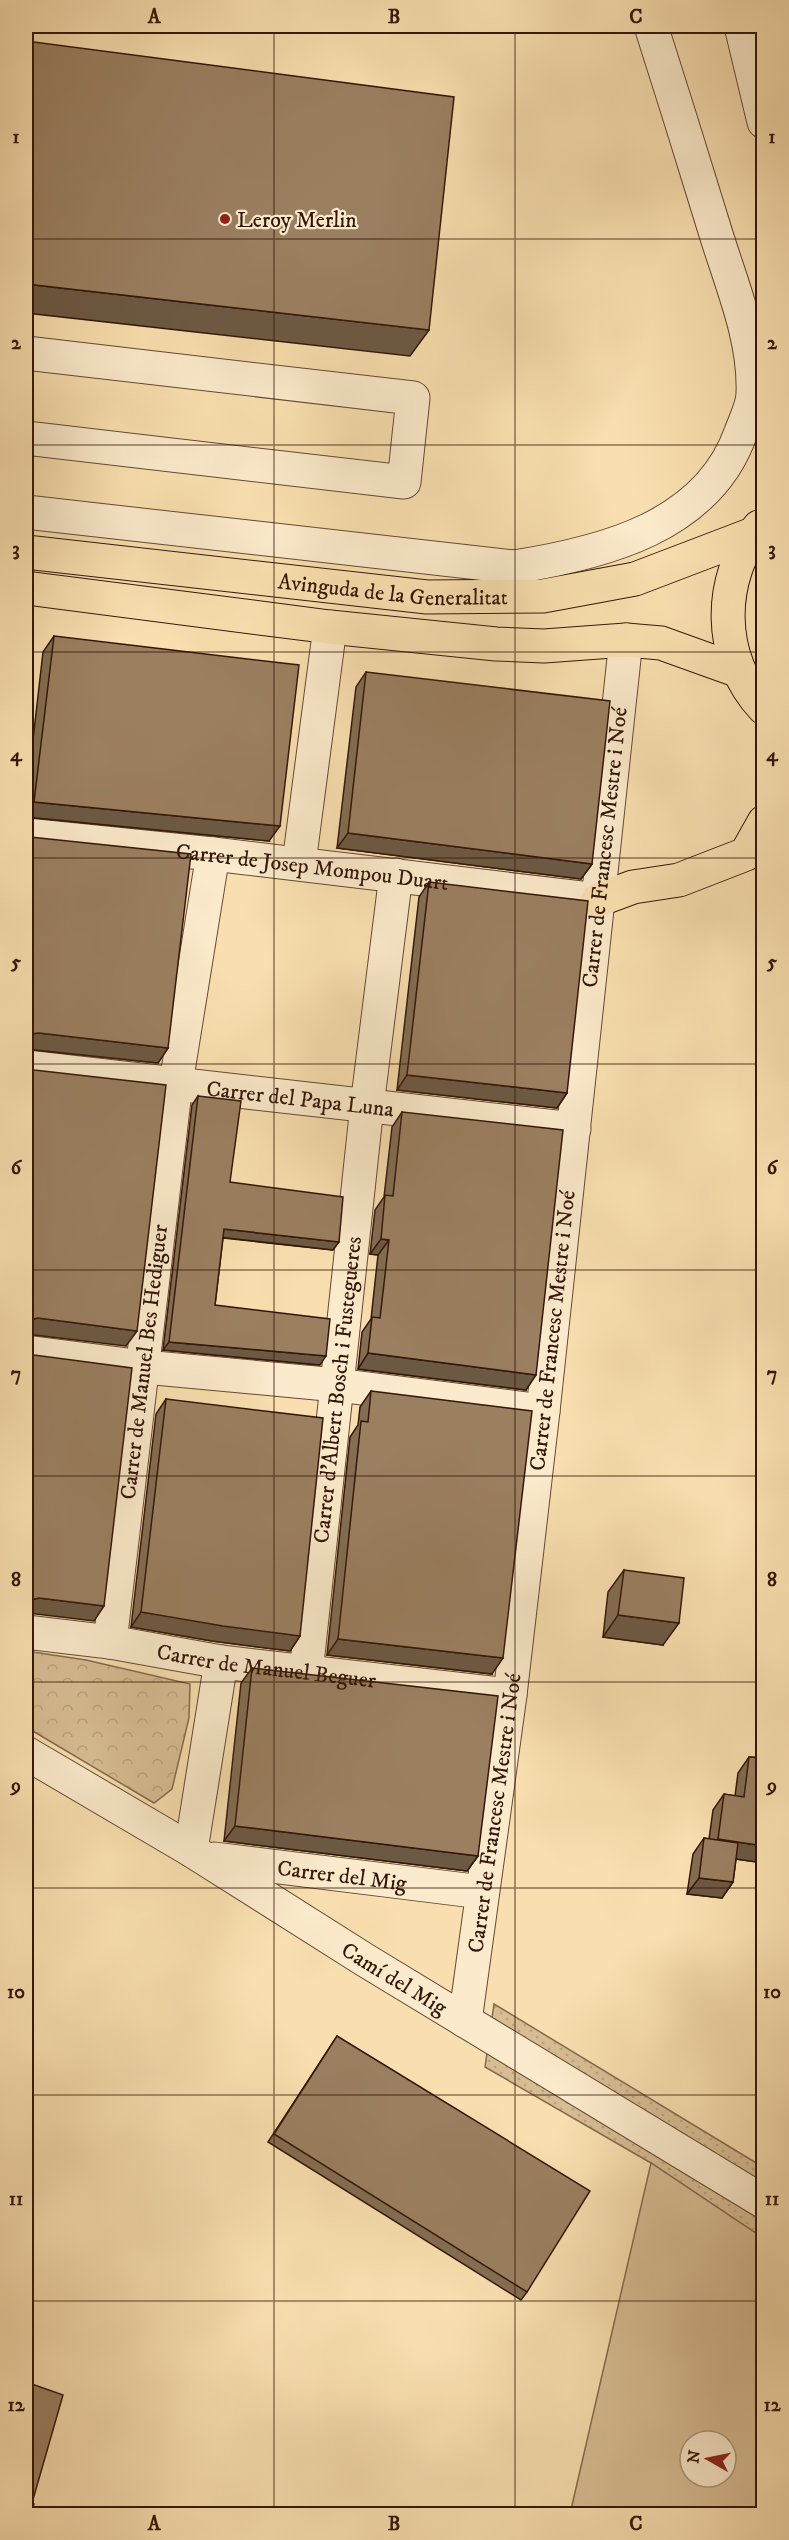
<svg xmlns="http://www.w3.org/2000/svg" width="789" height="2540" font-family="'IM FELL DW Pica',serif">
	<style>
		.grass { fill: url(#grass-dots); stroke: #866a4e; stroke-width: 1.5 }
		.park { fill: url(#park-crowns); stroke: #866a4e; stroke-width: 1.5 }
		.garden { fill: #d8bd93; stroke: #866a4e; stroke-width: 1.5; fill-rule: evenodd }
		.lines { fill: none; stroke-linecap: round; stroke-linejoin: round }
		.street-casing { stroke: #654933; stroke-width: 35 }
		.primary-casing { stroke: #34170a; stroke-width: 35 }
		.street { stroke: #fbeacb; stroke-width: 33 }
		.primary { stroke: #f9dfaf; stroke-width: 33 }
		.wall { fill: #846d53; stroke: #34170a; stroke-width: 1.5 }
		.shaded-wall { fill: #6c5943; stroke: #34170a; stroke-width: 1.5 }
		.building { fill: #9a7f60; stroke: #34170a; stroke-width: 1.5 }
		.grid { fill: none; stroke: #34170a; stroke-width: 1.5; stroke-opacity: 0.55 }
		.poi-dot { fill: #8f2418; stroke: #fbeacb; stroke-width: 2 }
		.labels { text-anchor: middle; stroke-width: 4.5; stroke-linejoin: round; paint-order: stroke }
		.poi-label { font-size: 22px; fill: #34170a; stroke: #fbeacb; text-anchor: start }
		.street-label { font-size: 22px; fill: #34170a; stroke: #fbeacb }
		.neatline { fill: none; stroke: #34170a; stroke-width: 2 }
		.grid-label { font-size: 20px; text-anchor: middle; font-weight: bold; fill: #34170a }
	</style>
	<defs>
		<pattern id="grass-dots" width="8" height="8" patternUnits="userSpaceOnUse" patternTransform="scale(1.5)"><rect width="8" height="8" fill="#d8bd93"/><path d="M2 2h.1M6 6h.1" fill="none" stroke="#baa27d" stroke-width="1.8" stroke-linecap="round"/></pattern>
		<pattern id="park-crowns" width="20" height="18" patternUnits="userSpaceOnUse" patternTransform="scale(1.5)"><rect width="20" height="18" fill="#d8bd93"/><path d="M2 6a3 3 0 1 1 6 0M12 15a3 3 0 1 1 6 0" fill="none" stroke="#baa27d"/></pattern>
	</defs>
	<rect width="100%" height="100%" fill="#f9dfaf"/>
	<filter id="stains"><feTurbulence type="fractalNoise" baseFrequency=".00333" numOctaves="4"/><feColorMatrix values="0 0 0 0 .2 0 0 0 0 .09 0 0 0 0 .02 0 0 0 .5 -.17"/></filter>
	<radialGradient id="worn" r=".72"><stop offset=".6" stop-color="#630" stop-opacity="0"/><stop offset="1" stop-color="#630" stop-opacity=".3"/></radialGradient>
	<!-- grass -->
	<path class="grass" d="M494,2004L763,2167V2238L651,2163L485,2067Z"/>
	<!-- park -->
	<g class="park">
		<path d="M763,574V644C757,621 755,597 763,574Z"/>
		<path d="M26,1651L86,1660L190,1684L189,1718L172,1789L154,1803L26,1727Z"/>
	</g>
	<!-- garden -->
	<path class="garden" d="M651,2163L763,2238V2514H570ZM690,2441H726V2477H690Z"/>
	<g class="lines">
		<!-- street casing -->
		<g class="street-casing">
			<g id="street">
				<path d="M741,26L764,122"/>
				<path d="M26,353L413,398L404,482L26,438"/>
				<path d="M26,512L514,567C603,553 708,527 741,432C745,421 753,406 753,393C755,339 732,286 716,234C695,165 673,95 651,26"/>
				<path id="s1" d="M26,835L213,854L598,900"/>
				<path d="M299,863L330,627"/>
				<path id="s2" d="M26,1067L574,1129"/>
				<path d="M26,1352L144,1367L337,1385L543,1411"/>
				<path id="s3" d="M26,1632L110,1642L221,1662L510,1695"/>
				<path id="s4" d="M110,1642L176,1083L213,854"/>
				<path id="s5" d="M306,1673L367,1106L396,875"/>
				<path id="s6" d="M26,1753L191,1850L365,1960L764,2202"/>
				<path d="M191,1850L221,1662"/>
				<path id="s7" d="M214,1859L482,1892"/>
				<path id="s8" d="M465,2021L510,1695L543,1411L626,640"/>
			</g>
		</g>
		<!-- primary casing -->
		<g class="primary-casing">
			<g id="primary">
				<path d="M759,527C717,578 717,659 764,708"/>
				<path id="s9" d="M26,552L427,597L543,596L635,579L753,534"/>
				<path d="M26,588L330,627L496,644L544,646L626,640L661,643L739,671"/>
				<path d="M598,900L633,887L679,880L746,854L764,822"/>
			</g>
		</g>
		<!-- street -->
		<use href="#street" class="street"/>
		<!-- primary -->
		<use href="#primary" class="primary"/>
	</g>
	<!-- wall -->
	<g class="wall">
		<path d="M54,636L269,841L26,817V801L43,652Z"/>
		<path d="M366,672L592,864L581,879L337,848L356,687Z"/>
		<path d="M30,837L168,1048L158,1063L26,1049V843Z"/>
		<path d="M429,882L567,1093L557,1108L397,1090L419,897Z"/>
		<path d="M198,1096L230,1182L333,1250L223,1238L215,1305L320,1365L163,1350L192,1105Z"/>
		<path d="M402,1112L526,1390L358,1369L362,1332L371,1319L378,1255L370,1254L375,1210L384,1197L392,1127Z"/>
		<path d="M371,1391L492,1674L327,1655L350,1437L358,1425L360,1407Z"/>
		<path d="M166,1399L300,1636L290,1651L212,1641L131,1627L156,1414Z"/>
		<path d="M624,1570L663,1645L603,1637L608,1592Z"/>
		<path d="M252,1668L478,1856L467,1871L224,1841L241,1683Z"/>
		<path d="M749,1757L764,1758V1863L736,1859L733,1882L722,1898L687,1894L693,1854L704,1838L709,1839L713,1810L724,1794L735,1796L738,1773Z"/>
		<path d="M337,2036L527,2292L521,2300L268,2142Z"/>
	</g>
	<!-- shaded-wall -->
	<g class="shaded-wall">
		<path d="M26,284L429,330L410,356L26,313Z"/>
		<path d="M34,802L280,826L269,841L26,817V814Z"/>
		<path d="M348,833L592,864L581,879L337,848Z"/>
		<path d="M39,1033L168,1048L158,1063L26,1049V1038L30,1034Z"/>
		<path d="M407,1075L567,1093L557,1108L397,1090Z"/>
		<path d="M224,1229L339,1242L333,1250L218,1237Z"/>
		<path d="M381,1239L389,1240L378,1255L370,1254Z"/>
		<path d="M38,1318L137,1331L126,1346L26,1334V1322L29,1320Z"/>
		<path d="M169,1342L326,1356L320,1365L163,1350Z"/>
		<path d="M368,1353L536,1375L526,1390L358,1369Z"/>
		<path d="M39,1598L104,1606L94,1621L28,1613L26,1614V1601Z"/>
		<path d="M141,1612L300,1636L290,1651L212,1641L131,1627Z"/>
		<path d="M618,1615L679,1623L663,1645L603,1637Z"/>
		<path d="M338,1639L503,1658L492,1674L327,1655Z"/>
		<path d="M235,1826L478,1856L467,1871L224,1841Z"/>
		<path d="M718,1839L764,1846V1863L707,1855Z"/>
		<path d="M699,1878L733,1882L722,1898L687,1894Z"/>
	</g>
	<!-- building -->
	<g class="building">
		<path d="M26,41L454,97L429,330L26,284Z"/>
		<path d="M54,636L299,665L280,826L34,802Z"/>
		<path d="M366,672L610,701L592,864L348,833Z"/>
		<path d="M30,837L191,854L168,1048L39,1033L30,1034L26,1038V877Z"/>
		<path d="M429,882L588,901L567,1093L407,1075Z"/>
		<path d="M26,1067L34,1070L166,1085L137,1331L38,1318L29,1320L26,1322Z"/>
		<path d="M198,1096L241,1101L230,1182L343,1197L339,1242L224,1229L215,1305L330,1319L326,1356L169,1342Z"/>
		<path d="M402,1112L563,1130L536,1375L368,1353L372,1317L380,1318L389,1240L381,1239L385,1195L393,1196Z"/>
		<path d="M26,1352L34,1355L132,1368L104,1606L39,1598L26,1601Z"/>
		<path d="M371,1391L532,1411L503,1658L338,1639L361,1421L368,1422Z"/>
		<path d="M166,1399L323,1418L300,1636L223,1626L141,1612Z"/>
		<path d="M624,1570L684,1578L679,1623L618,1615Z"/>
		<path d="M252,1668L498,1696L478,1856L235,1826Z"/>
		<path d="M749,1757L764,1758V1846L718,1839L724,1794L744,1797Z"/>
		<path d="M704,1838L738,1843L733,1882L699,1878Z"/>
		<path d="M337,2036L590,2191L527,2292L274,2134Z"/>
		<path d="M26,2382L63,2395L32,2503L34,2504L31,2514H26Z"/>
	</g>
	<!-- grid -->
	<path class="grid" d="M274,26V2514M515,26V2514M26,239H764M26,445H764M26,652H764M26,858H764M26,1064H764M26,1270H764M26,1476H764M26,1682H764M26,1888H764M26,2095H764M26,2301H764"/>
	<!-- markers -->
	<circle class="poi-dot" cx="225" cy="219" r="6"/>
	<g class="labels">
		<!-- poi labels -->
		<g class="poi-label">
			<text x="237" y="227">Leroy Merlin</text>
		</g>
		<!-- street labels -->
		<g class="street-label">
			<text dy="8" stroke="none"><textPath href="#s9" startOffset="369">Avinguda de la Generalitat</textPath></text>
			<text dy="8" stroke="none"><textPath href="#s8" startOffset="1182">Carrer de Francesc Mestre i Noé</textPath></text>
			<text dy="8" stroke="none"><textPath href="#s1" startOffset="288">Carrer de Josep Mompou Duart</textPath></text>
			<text dy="8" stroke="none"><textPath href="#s2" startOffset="276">Carrer del Papa Luna</textPath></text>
			<text dy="8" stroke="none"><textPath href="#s8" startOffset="696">Carrer de Francesc Mestre i Noé</textPath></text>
			<text dy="8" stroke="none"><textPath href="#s4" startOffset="282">Carrer de Manuel Bes Hediguer</textPath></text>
			<text dy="8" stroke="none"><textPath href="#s5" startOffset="285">Carrer d'Albert Bosch i Fustegueres</textPath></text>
			<text dy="8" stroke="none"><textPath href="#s3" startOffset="243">Carrer de Manuel Beguer</textPath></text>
			<text dy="8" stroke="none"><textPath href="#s8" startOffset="210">Carrer de Francesc Mestre i Noé</textPath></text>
			<text dy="8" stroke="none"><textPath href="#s7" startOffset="129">Carrer del Mig</textPath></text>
			<text dy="8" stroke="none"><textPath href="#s6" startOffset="432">Camí del Mig</textPath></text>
		</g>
	</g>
	<!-- margin -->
	<rect width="789" height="2540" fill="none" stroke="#f9dfaf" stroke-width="66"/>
	<!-- north arrow -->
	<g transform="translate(708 2459) rotate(279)"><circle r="28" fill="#fbeacb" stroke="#ab967e" stroke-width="1.5"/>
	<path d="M0-4.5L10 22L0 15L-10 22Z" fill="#8f2418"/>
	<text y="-9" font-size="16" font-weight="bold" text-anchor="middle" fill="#34170a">N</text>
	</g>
	<rect x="33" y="33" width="723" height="2474" class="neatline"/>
	<g class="grid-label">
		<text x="154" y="23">A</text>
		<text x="394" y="23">B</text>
		<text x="636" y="23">C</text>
		<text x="16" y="143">1</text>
		<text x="772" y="143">1</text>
		<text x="16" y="349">2</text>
		<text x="772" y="349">2</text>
		<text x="16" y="555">3</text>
		<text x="772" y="555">3</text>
		<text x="16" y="761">4</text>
		<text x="772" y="761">4</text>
		<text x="16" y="968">5</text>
		<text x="772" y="968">5</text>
		<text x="16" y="1174">6</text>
		<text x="772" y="1174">6</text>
		<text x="16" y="1380">7</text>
		<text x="772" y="1380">7</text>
		<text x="16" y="1586">8</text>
		<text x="772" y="1586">8</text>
		<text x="16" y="1792">9</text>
		<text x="772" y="1792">9</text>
		<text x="16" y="1998">10</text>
		<text x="772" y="1998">10</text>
		<text x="16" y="2205">11</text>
		<text x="772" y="2205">11</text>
		<text x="16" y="2411">12</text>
		<text x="772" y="2411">12</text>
		<text x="154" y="2530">A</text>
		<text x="394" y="2530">B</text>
		<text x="636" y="2530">C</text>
	</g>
	<rect width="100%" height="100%" filter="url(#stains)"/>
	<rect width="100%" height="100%" fill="url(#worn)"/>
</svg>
